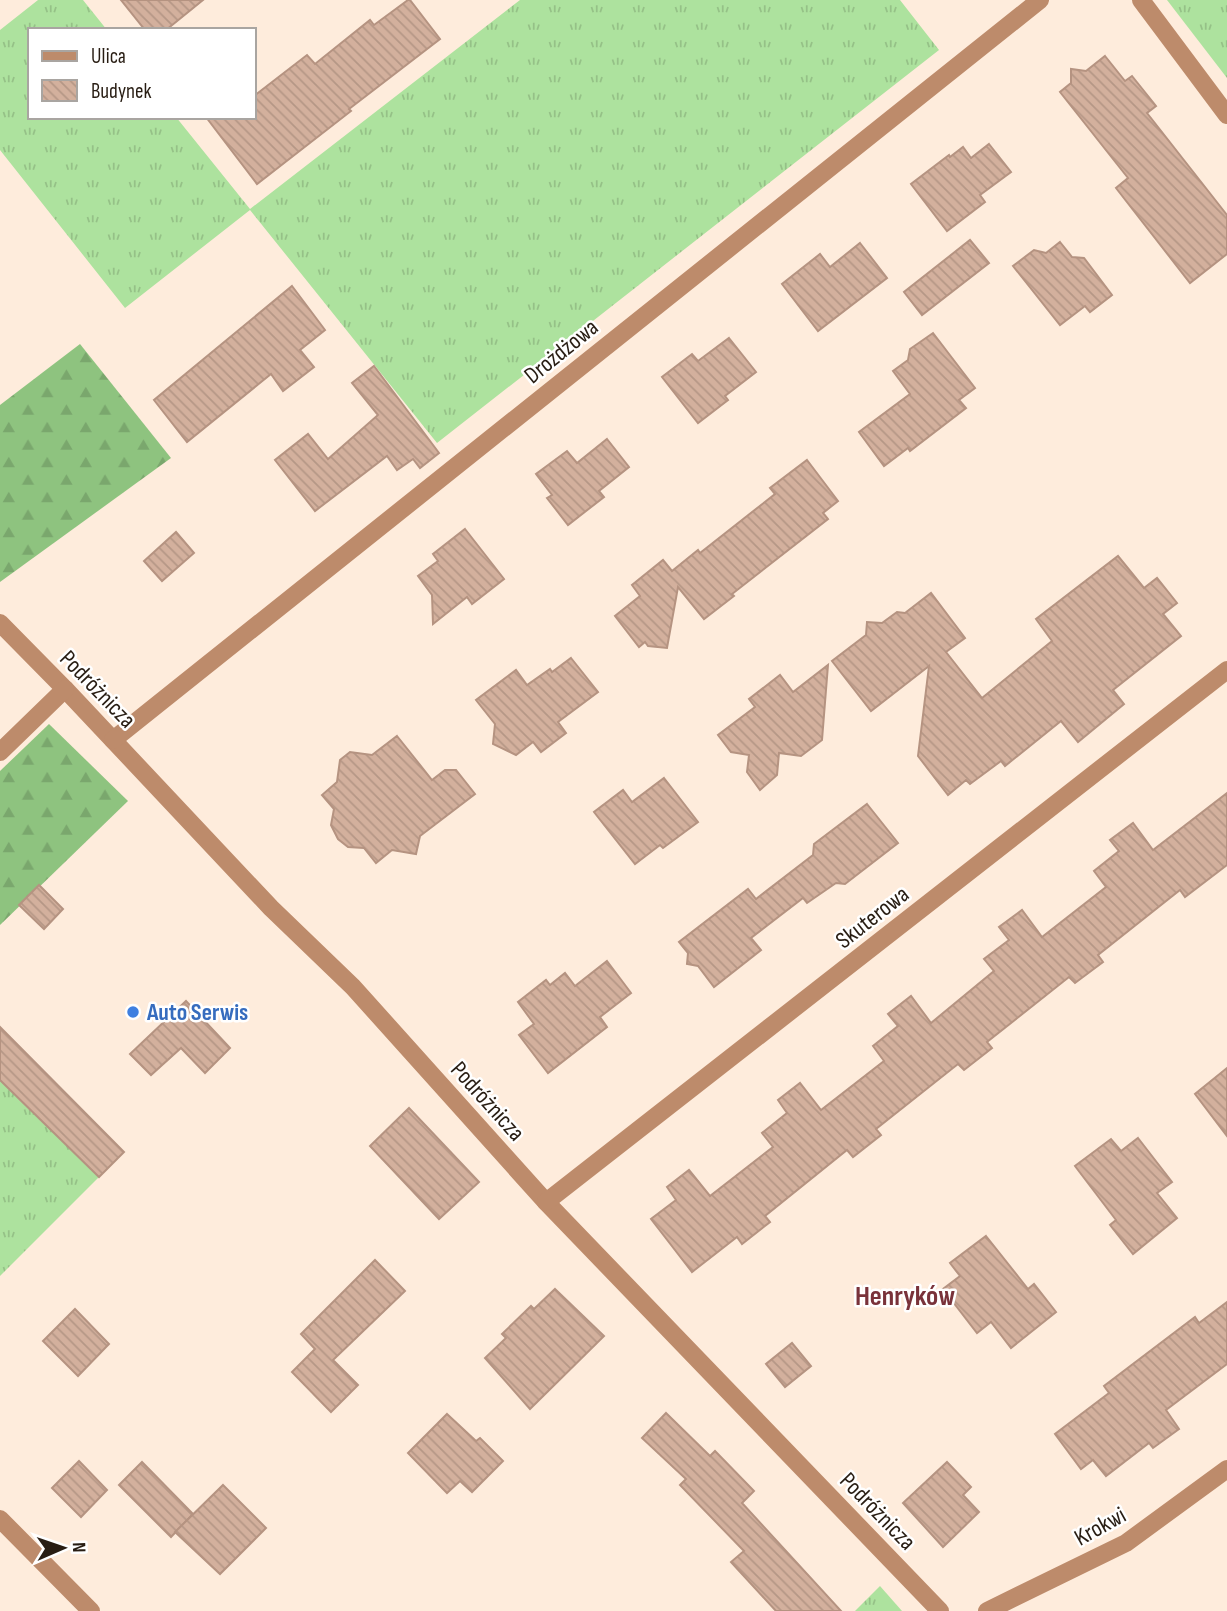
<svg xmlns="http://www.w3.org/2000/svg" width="1227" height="1611" font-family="'Sofia Sans Condensed',sans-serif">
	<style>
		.grass { fill: url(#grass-tufts) }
		.forest { fill: url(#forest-firs) }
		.building { fill: url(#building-back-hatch); stroke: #b59381; stroke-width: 2 }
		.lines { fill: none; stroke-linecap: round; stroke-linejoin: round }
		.minor { stroke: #bd8b6b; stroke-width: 18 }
		.shop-dot { fill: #3f7fe0; stroke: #fff; stroke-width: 2.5 }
		.labels { text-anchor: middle; stroke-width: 5; stroke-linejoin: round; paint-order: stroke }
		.street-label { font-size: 24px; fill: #281d13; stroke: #fff }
		.shop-label { font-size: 24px; font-weight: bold; fill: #366cbe; stroke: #fff; text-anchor: start }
		.quarter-label { font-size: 28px; font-weight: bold; fill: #79323a; stroke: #fff }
	</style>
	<defs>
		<pattern id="grass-tufts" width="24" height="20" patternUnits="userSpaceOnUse" patternTransform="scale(1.75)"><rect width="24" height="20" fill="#ade29e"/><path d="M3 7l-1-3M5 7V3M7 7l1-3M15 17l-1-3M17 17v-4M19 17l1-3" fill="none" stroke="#95c187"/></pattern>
		<pattern id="forest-firs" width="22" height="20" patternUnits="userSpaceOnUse" patternTransform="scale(1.75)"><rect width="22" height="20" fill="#8ec37f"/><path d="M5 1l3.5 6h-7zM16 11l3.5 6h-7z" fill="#7aa76d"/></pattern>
		<pattern id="building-back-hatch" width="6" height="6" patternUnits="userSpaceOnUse" patternTransform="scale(1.75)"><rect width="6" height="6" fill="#d3b09d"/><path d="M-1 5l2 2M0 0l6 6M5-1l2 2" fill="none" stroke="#b59786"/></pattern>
	</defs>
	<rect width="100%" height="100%" fill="#feecdc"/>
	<!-- grass -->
	<g class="grass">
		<path d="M38,0H83L107,30H30V117H176L250,209L520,0H900L939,50L437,443L250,210L125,308L0,150V30Z"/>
		<path d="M1167,0H1227V78Z"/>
		<path d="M0,1080L99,1177L0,1276Z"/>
		<path d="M880,1586L902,1611H855Z"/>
	</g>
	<!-- forest -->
	<g class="forest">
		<path d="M80,344L171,458L0,582V405Z"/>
		<path d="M49,724L128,801L0,925V771Z"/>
	</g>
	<!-- building -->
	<g class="building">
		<path d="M121,0H203L166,30H145Z"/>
		<path d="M408,0H410L440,39L349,109L351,111L257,184L206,117H254V96L307,55L315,64L370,20L374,25Z"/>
		<path d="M1105,56L1125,81L1132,76L1156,106L1147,113L1227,215V254L1190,283L1116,188L1128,178L1060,92L1071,83V69L1086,71Z"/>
		<path d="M989,144L1011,172L980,195L985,202L947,231L911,184L949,155L950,157L963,147L971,158Z"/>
		<path d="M970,240L989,263L922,315L904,292Z"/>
		<path d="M1060,242L1072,257L1084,258L1112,295L1090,312L1085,306L1060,325L1013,266L1034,250L1046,253Z"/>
		<path d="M860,243L887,278L818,331L782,284L820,254L830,267Z"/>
		<path d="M292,286L325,330L300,350L314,367L283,391L271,374L187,442L154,400Z"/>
		<path d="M933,333L975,388L959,400L966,408L910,451L908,448L884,466L859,432L910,394L893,371L908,360L910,349Z"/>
		<path d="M729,338L756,372L725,396L728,400L698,423L662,377L692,354L698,361Z"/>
		<path d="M374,366L439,453L420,468L413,459L397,470L387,456L315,511L275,460L308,434L328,459L378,415L352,383Z"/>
		<path d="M607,439L629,467L599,491L604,497L568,525L547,498L552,495L536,474L567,451L577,463Z"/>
		<path d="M807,460L838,501L823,513L828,519L732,594L734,596L704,619L678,587L667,648L648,646L645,642L639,647L615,616L640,596L632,585L663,560L672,571L698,550L700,553L775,494L770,488Z"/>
		<path d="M465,529L504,579L472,604L467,597L433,624L432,595L418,576L438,561L433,554Z"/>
		<path d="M176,532L194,553L162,581L144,561Z"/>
		<path d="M1118,556L1144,588L1157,578L1177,603L1163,614L1181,636L1113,690L1124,704L1078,742L1061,721L1005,766L1001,761L970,784L966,780L948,795L918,756L929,666L871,711L832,661L866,635L867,622L882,623L897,612L905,613L931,593L965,638L946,652L982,698L1052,641L1036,619Z"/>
		<path d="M571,658L598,692L558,722L566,733L541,752L533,742L516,755L493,744L495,724L476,700L516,670L527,685L550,669L552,672Z"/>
		<path d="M828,665L822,740L801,756L779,753L777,775L760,790L747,772L749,755L731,752L718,735L755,707L749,699L780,675L793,692Z"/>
		<path d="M397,736L432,780L445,770H456L475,794L420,836L416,854L392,850L376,863L364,848L348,847L338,839L331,825L334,809L322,795L337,782L340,760L350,752L372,755Z"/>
		<path d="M664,778L698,822L663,848L660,845L635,864L594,812L623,790L632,802Z"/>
		<path d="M1227,793V865L1185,897L1180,890L1098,955L1103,962L1075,983L1069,977L987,1042L992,1048L964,1070L958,1064L876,1129L881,1135L853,1157L847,1150L765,1216L770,1222L742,1244L737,1237L692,1272L651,1219L676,1200L667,1187L689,1170L710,1196L773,1147L762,1133L787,1113L778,1100L800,1083L821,1110L884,1061L873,1046L898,1026L888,1014L911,996L931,1023L994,971L984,959L1009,940L999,927L1022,910L1042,937L1106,887L1094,871L1119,851L1110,840L1133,823L1153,850Z"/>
		<path d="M867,804L898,843L845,884L836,883L807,903L803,898L751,938L761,950L714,987L698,966L687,964L688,953L679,942L748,889L756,899L813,855L814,844Z"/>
		<path d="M39,885L63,909L44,929L19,905Z"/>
		<path d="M607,961L631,993L600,1017L607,1027L548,1073L519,1035L534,1024L518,1002L546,980L550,985L565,973L575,986Z"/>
		<path d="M186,1001L230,1048L205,1073L181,1048L151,1075L130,1054Z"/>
		<path d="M0,1027L124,1152L99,1177L0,1080Z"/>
		<path d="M1227,1068V1136L1195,1094Z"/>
		<path d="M409,1108L479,1182L439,1219L370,1146Z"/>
		<path d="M1138,1138L1172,1182L1157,1193L1177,1218L1133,1254L1110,1225L1116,1220L1075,1166L1111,1139L1121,1151Z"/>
		<path d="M986,1236L1028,1289L1034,1284L1056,1312L1011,1348L991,1322L977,1333L943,1289L960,1276L950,1263Z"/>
		<path d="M375,1260L405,1291L333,1360L358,1385L331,1412L292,1372L315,1349L301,1334Z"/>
		<path d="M555,1289L604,1336L530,1409L485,1358L506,1338L502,1334L531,1306L534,1309Z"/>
		<path d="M1227,1302V1364L1166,1410L1179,1429L1153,1448L1149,1443L1106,1476L1093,1460L1081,1469L1055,1434L1109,1393L1104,1386L1195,1317L1199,1323Z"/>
		<path d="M75,1309L109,1344L78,1376L43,1341Z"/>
		<path d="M792,1343L811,1366L785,1387L766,1364Z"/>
		<path d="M666,1413L710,1456L715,1451L754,1491L742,1503L841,1611H776L731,1562L744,1551L680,1485L686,1479L642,1438Z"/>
		<path d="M447,1414L476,1441L480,1438L503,1461L472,1492L460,1481L447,1493L408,1453Z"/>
		<path d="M79,1461L107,1490L81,1517L52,1488Z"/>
		<path d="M142,1462L193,1514L171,1537L119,1485Z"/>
		<path d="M947,1462L971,1487L963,1495L979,1512L943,1547L903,1503Z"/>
		<path d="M223,1485L266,1528L220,1574L175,1532Z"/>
	</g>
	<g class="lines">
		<!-- minor -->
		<g class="minor">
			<path d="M1141,0L1227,115"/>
			<path d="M0,623L65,689L271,908L353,987L546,1202L940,1611"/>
			<path d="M113,740L1040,0"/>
			<path d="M0,752L65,689"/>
			<path d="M546,1202L1227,670"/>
			<path d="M0,1519L91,1611"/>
			<path d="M987,1611L1126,1543L1227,1469"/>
		</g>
	</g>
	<!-- markers -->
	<circle class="shop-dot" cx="133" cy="1012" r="7"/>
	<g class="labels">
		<!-- street labels -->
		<g class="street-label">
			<text transform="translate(561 351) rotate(-39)" y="8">Drożdżowa</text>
			<text transform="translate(98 689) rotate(46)" y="8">Podróżnicza</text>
			<text transform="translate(872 917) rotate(-38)" y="8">Skuterowa</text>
			<text transform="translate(488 1101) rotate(48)" y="8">Podróżnicza</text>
			<text transform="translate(878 1511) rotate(46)" y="8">Podróżnicza</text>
			<text transform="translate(1100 1526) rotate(-29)" y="8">Krokwi</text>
		</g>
		<!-- shop labels -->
		<g class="shop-label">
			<text x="147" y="1020">Auto Serwis</text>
		</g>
		<!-- quarter labels -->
		<g class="quarter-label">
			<text x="905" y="1305">Henryków</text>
		</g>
	</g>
	<!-- legend -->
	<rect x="28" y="28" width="228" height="91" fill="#ffffff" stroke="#a9a5a1" stroke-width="2"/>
	<rect x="42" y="51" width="35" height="10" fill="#bd8b6b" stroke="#a9a5a1" stroke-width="2"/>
	<text x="91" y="63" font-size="21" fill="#281d13">Ulica</text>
	<rect x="42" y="80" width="35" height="21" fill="url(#building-back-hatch)" stroke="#a9a5a1" stroke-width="2"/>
	<text x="91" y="98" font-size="21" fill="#281d13">Budynek</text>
	<!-- north arrow -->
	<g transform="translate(63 1548) rotate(88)" stroke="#ffffff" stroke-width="5" paint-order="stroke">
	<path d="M0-5L12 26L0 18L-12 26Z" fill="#281d13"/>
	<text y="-10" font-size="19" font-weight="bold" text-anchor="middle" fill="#281d13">N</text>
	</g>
</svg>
